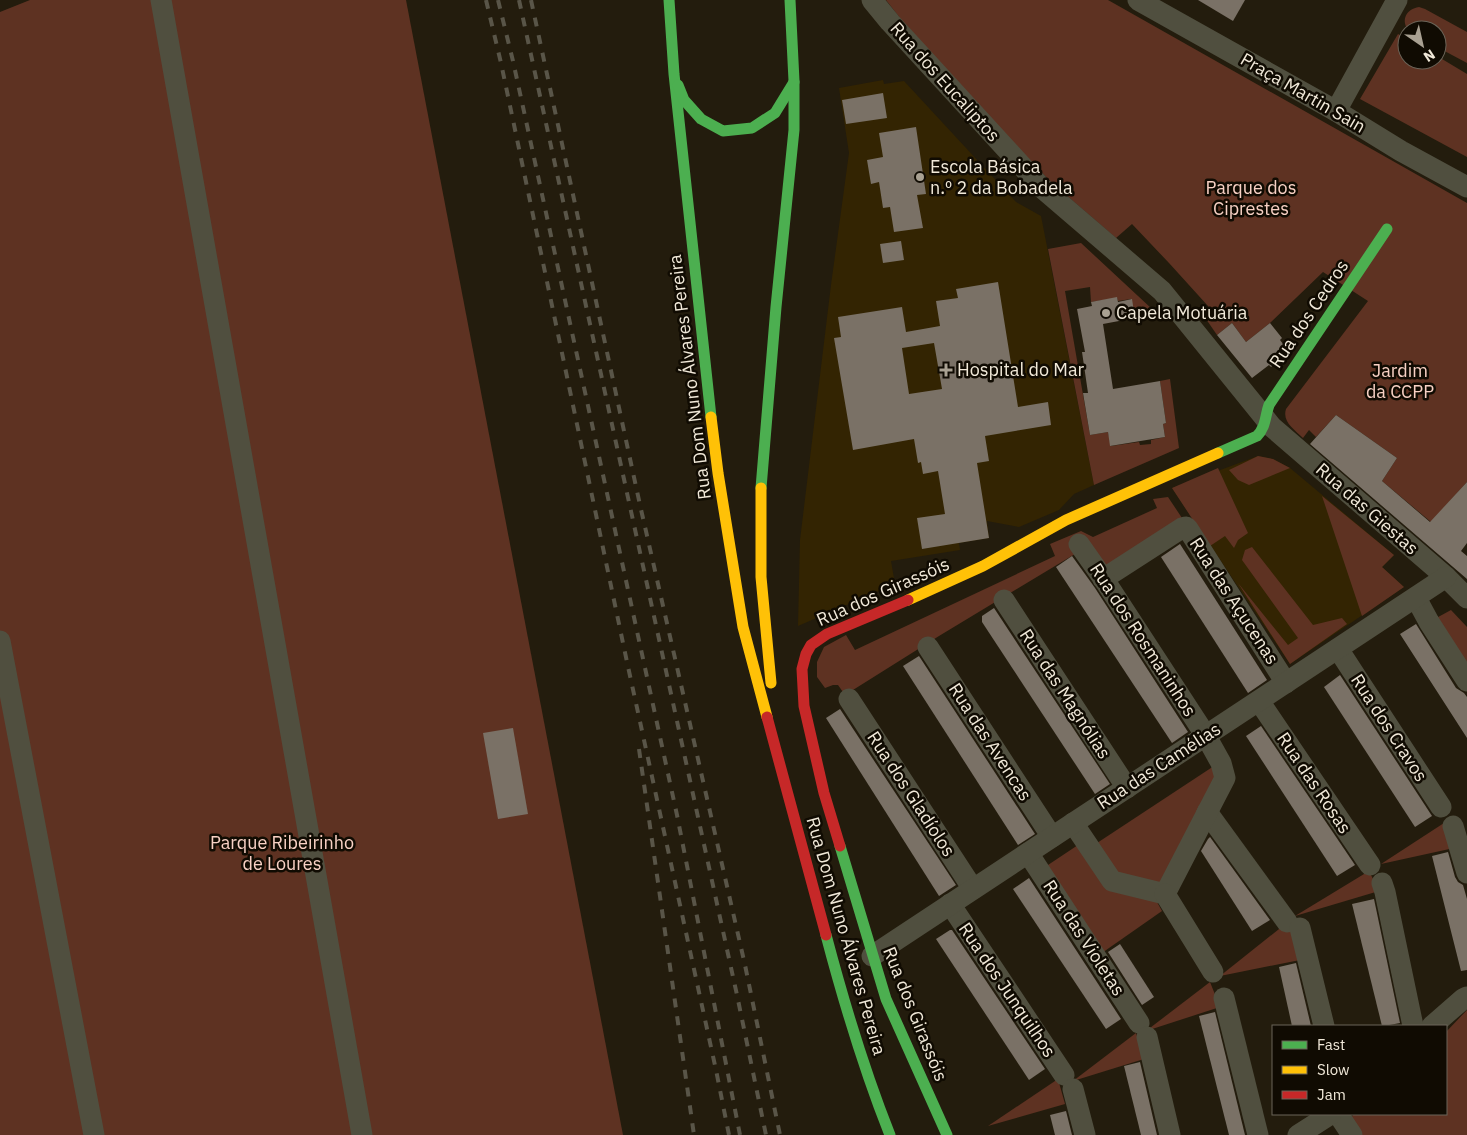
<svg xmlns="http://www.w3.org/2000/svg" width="1467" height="1135" font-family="'IBM Plex Sans',sans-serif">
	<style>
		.built { fill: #332402 }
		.green { fill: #5e3222 }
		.building { fill: #7a7166; fill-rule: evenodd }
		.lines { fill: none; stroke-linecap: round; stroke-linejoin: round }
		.street { stroke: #504f3f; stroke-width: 21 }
		.fast { stroke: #4caf50; stroke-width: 11 }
		.slow { stroke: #ffc107; stroke-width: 11 }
		.jam { stroke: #c62828; stroke-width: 11 }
		.rail { stroke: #595548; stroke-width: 4; stroke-dasharray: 9 9; stroke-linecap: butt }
		.poi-dot { fill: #a9a192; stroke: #100b02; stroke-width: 2 }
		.labels { text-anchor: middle; stroke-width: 5; stroke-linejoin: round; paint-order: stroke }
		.street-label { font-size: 18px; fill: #f1e9d9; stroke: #100b02 }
		.poi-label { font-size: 18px; fill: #f1e9d9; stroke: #100b02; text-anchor: start }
		.park-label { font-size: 18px; fill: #f8d1c4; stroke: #100b02 }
	</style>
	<rect width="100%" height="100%" fill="#231c0d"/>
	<!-- built -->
	<g class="built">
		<path d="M883,80L884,84L904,81L1016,202L1041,216L1094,485L1074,494L1059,510L1019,527L987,521L989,538L959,543L960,550L891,561L895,584L798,626L800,540L831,285L849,153L839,88Z"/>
		<path d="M1258,456L1273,459L1290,468L1394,555L1382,567L1404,587L1290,664L1172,488Z"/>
	</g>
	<!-- green -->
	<g class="green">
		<path d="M30,0H406L623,1135H0V12Z"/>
		<path d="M886,0H1108L1467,203V482L1431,522L1382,481L1397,458L1336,415L1316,437L1309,430L1303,438C1294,429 1282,422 1286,409L1368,301L1323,272L1270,323L1246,342L1232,323L1217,335L1206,319L1208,306L1169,263L1132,224L1116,238L1051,182L996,126L900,18Z"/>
		<path d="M1419,7L1425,9L1467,32V63L1437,47V30H1408C1401,20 1406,9 1419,7Z"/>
		<path d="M1398,34L1407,39V60H1437V56L1467,74V157L1360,99Z"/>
		<path d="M1081,243L1152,309L1153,313L1151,316L1135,318L1131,299L1118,301L1117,298L1091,302L1090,287L1065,291L1090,435L1108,432L1111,446L1139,442L1140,445L1151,444V440L1165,437L1163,424L1166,423L1160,381L1170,379L1179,448L1094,485L1048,249Z"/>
		<path d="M1258,456L1273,459L1290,468L1249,485L1238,480L1229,470Z"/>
		<path d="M1218,468L1248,533L1238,540L1234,548L1225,536L1210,546L1172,488Z"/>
		<path d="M1322,496L1394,555L1382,567L1404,587L1362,616Z"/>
		<path d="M1168,497L1182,518L1096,573L1075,554L939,636L845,695L838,685H833L825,688L817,677V662L824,647L846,635L855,650L1055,556L1050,544L1081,531L1093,537L1157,508L1153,499Z"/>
		<path d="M1252,547L1313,625L1342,618L1347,624L1290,664L1238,583L1288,645L1298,638L1242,560L1245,550Z"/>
		<path d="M1451,610L1467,627V682L1429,622Z"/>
		<path d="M1217,764L1221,777L1163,890L1115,878L1094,845Z"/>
		<path d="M1444,823L1454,848L1381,864Z"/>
		<path d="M1078,845L1157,902L1162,911L1099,955L1045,867Z"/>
		<path d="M1369,871L1379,891L1295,916Z"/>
		<path d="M1294,917L1300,960L1220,976Z"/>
		<path d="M1210,982L1220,1007L1146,1031Z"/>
		<path d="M1467,1010V1135H1360L1350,1119L1354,1114H1446V1032Z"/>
		<path d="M1136,1033L1144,1059L1073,1081Z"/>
		<path d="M1058,1079L1065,1104L988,1126Z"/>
	</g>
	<!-- building -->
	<g class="building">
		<path d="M1198,0H1245L1233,21Z"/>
		<path d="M883,93L887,118L846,124L842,100Z"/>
		<path d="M916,127L926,194L917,195L923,228L894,232L890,207L883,208L879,182L871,184L867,160L883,157L879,133Z"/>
		<path d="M901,241L904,260L883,263L880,244Z"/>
		<path d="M998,282L1018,407L1048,402L1051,425L985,436L989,461L977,463L989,538L922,549L917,518L945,514L938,471L923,474L921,462L918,463L914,439L853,450L834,338L841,337L838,317L902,307L906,332L940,326L936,301L958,298L956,289ZM934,343L942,389L909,394L902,348Z"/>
		<path d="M1117,297L1118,302L1132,299L1135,318L1103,324L1113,389L1160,381L1166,423L1163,424L1165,437L1110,446L1108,432L1090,435L1083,393H1088L1082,352H1085L1077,309L1092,306L1091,302Z"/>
		<path d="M1232,323L1246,342L1270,323L1282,338L1280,340L1287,349L1281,359L1271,367L1269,365L1252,378L1217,335Z"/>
		<path d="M1336,415L1397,458L1382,481L1430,522L1467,482V543L1461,551L1467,556V579L1310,444Z"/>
		<path d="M1180,544L1267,680L1248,693L1161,557Z"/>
		<path d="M1072,556L1095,588L1188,732L1172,743L1056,567Z"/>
		<path d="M994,608L1110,784L1095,794L982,622V616Z"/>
		<path d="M1416,624L1456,688L1464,693L1467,697V738L1400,634Z"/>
		<path d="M919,656L1035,834L1018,845L903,666Z"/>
		<path d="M1340,675L1432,816L1415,827L1324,687Z"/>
		<path d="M840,709L956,885L939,896L826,718Z"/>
		<path d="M1261,726L1355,865L1337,876L1246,736Z"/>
		<path d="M513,728L528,814L498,819L483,733Z"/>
		<path d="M1210,837L1270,920L1252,931L1201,851L1208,839Z"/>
		<path d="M1448,852L1455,877L1458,882L1463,885L1467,899V970L1461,971L1432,856Z"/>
		<path d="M1029,878L1121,1019L1106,1029L1013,889Z"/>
		<path d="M1374,899L1400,1023L1384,1026H1382L1352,904Z"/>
		<path d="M950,930H952L1045,1069L1029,1080L936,939Z"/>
		<path d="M1120,944L1154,997L1142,1005L1108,952Z"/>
		<path d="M1296,963L1311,1026H1292L1279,967Z"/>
		<path d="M1215,1012L1245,1135H1229L1199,1016Z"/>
		<path d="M1140,1062L1157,1135H1141L1124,1066Z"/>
		<path d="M1066,1111L1072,1135H1055L1050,1115Z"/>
	</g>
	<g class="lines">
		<!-- street -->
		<g class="street">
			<path d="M161,0L362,1135"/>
			<path d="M872,0L890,22L1042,188L1162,291L1272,427L1446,577L1467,598"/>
			<path d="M1138,0L1336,111L1401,151L1467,187"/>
			<path d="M1336,111L1397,0"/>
			<path d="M1103,579L1182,528L1186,527L1188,529L1286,683"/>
			<path d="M1416,598L1429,622L1467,681"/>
			<path d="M1004,600L1127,788"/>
			<path d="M0,641L94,1135"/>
			<path d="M928,647L1052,837"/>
			<path d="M1338,649L1441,807"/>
			<path d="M849,699L973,889"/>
			<path d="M1259,701L1370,865"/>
			<path d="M1207,812L1287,922"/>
			<path d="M1073,823L1112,881L1165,894L1225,778L1221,763L1206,736L1105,581L1079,544"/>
			<path d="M1453,826L1467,873"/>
			<path d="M1028,853L1139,1023"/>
			<path d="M1382,883L1385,892L1413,1026"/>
			<path d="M1165,894L1213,972"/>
			<path d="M950,904L1064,1075"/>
			<path d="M1300,928L1324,1026"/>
			<path d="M872,956L1446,577"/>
			<path d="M1224,998L1258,1135"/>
			<path d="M1432,1026L1463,999L1467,997"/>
			<path d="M1147,1037L1170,1135"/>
			<path d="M1073,1089L1085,1135"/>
			<path d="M1338,1114L1352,1135"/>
			<path d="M1298,1135L1331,1114"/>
		</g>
		<!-- fast -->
		<g class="fast">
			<path d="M669,0L674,74L711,417"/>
			<path d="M678,85L684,100L701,119L723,131L752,128L775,113L794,82"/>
			<path d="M1218,453L1257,436C1266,427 1265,416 1269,405L1387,229"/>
			<path d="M761,488L776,307L794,130V81L790,0"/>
			<path d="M840,846L886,999L947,1135"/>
			<path d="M826,935C844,1003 864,1070 890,1135"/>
		</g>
		<!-- slow -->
		<g class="slow">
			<path d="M711,417L718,473L743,627L767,717"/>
			<path d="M761,488V577L771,683"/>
			<path d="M908,600L983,566L1066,520L1218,453"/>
		</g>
		<!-- jam -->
		<g class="jam">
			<path d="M767,717L826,935"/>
			<path d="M840,846L824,793L804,706L802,669L806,654L811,645L827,634L908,600"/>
		</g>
		<!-- rail -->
		<g class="rail">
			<path d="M486,0L501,63L627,662L716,1070L729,1135"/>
			<path d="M498,0L513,61L677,815L740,1135"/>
			<path d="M519,0L737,995L766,1135"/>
			<path d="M531,0L640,505L745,965L780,1135"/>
			<path d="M639,749L694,1135"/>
		</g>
	</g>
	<!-- markers -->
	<g class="poi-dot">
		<circle cx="920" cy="177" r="5"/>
		<circle cx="1106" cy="313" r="5"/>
		<path d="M943.5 362.5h5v5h5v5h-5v5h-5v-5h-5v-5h5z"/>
	</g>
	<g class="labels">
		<!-- street labels -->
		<g class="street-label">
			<text transform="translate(945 82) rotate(48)" y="6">Rua dos Eucaliptos</text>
			<text transform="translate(1303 93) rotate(30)" y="6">Praça Martin Sain</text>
			<text transform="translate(1309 314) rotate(-56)" y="6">Rua dos Cedros</text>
			<text transform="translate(690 377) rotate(-97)" y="6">Rua Dom Nuno Álvares Pereira</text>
			<text transform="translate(1367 509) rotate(41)" y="6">Rua das Giestas</text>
			<text transform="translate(883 592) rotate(-24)" y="6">Rua dos Girassóis</text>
			<text transform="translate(1234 601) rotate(57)" y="6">Rua das Açucenas</text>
			<text transform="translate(1143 640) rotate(57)" y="6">Rua dos Rosmaninhos</text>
			<text transform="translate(1065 694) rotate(57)" y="6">Rua das Magnólias</text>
			<text transform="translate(1389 728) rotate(57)" y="6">Rua dos Cravos</text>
			<text transform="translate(990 742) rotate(57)" y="6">Rua das Avencas</text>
			<text transform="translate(1159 766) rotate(-33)" y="6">Rua das Camélias</text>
			<text transform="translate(1314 783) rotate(56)" y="6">Rua das Rosas</text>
			<text transform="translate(911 794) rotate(57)" y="6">Rua dos Gladíolos</text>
			<text transform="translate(846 936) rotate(74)" y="6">Rua Dom Nuno Álvares Pereira</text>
			<text transform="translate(1084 938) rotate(57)" y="6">Rua das Violetas</text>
			<text transform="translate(1007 990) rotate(56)" y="6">Rua dos Junquilhos</text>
			<text transform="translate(915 1014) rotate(68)" y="6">Rua dos Girassóis</text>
		</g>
		<!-- poi labels -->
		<g class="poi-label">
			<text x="930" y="173">Escola Básica<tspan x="930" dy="21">n.º 2 da Bobadela</tspan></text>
			<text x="1116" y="319">Capela Motuária</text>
			<text x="957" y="376">Hospital do Mar</text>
		</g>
		<!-- park labels -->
		<g class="park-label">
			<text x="1251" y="194">Parque dos<tspan x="1251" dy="21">Ciprestes</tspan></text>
			<text x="1400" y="377">Jardim<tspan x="1400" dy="21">da CCPP</tspan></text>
			<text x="282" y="849">Parque Ribeirinho<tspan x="282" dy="21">de Loures</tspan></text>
		</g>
	</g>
	<!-- legend -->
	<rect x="1272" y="1025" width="175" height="90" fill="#100b02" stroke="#6a6458"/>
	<rect x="1282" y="1041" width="25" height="8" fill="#4caf50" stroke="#6a6458"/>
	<text x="1317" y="1050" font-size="15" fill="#f1e9d9">Fast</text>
	<rect x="1282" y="1066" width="25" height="8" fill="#ffc107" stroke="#6a6458"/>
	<text x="1317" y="1075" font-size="15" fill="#f1e9d9">Slow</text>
	<rect x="1282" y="1091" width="25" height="8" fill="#c62828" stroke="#6a6458"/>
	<text x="1317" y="1100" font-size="15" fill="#f1e9d9">Jam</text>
	<!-- north arrow -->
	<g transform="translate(1422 45) rotate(146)"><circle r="24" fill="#100b02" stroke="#6a6458"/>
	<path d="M0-4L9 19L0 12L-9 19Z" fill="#a9a192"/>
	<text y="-8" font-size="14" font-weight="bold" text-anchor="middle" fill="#f1e9d9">N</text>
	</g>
</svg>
